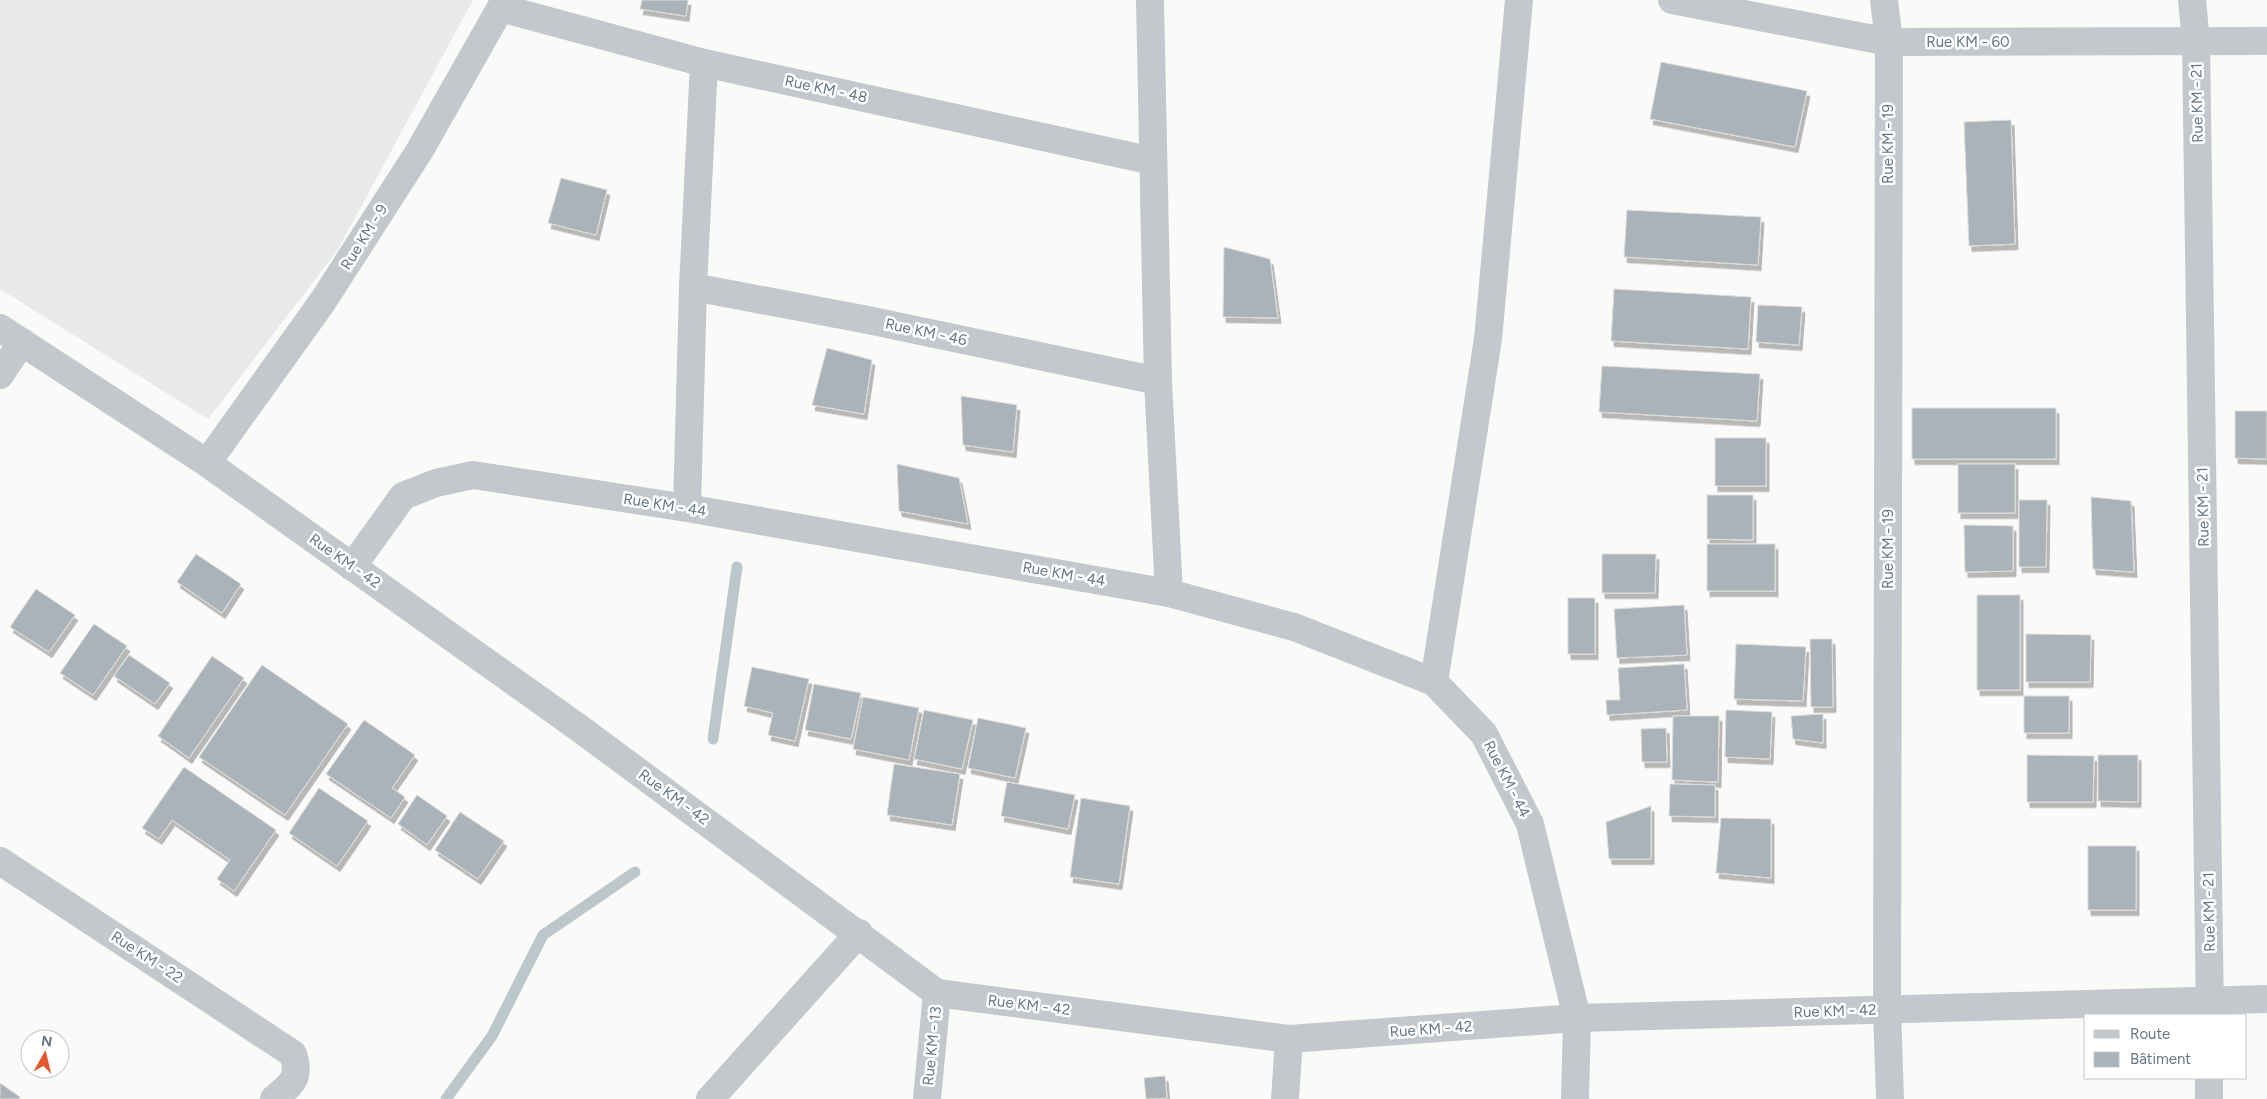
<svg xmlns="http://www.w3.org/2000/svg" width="2267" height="1099" font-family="Figtree,sans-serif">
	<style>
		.built { fill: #e8e9e9 }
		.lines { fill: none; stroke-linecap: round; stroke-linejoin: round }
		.stream { stroke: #bbc7cb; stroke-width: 11 }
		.building { fill: #aab3b9; stroke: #dcdcda; filter: url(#shadow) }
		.minor { stroke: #c3c8cc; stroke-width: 28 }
		.labels { text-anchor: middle; stroke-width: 5; stroke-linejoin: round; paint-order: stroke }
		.street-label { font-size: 15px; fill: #657683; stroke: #fff }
	</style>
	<defs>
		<filter id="shadow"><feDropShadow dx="3" dy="5.5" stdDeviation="0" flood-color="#0004"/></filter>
	</defs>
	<rect width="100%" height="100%" fill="#fafaf8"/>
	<!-- built -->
	<path class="built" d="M0,0H473L337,251L208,419L0,289Z"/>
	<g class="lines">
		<!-- stream -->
		<g class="stream">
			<path d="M713,739L737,567"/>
			<path d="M446,1099L492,1036L543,935L635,872"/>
		</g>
	</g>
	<!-- building -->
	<g class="building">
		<path d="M642,0H688L686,16L640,9Z"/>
		<path d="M1661,62L1807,91L1795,147L1650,119Z"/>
		<path d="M2011,120L2015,244L1969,246L1964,122Z"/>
		<path d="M561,178L607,190L596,235L548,223Z"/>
		<path d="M1627,210L1761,217L1758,265L1624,257Z"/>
		<path d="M1224,247L1270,259L1278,318L1223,317Z"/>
		<path d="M1614,289L1751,297L1748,349L1611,341Z"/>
		<path d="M1758,305L1802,307L1799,345L1756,342Z"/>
		<path d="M827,348L872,360L864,414L812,405Z"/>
		<path d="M1602,366L1760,374L1757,421L1599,412Z"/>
		<path d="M961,396L1017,405L1013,452L963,445Z"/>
		<rect x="1912" y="408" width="144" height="51"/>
		<path d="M2235,411H2267V459L2235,458Z"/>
		<rect x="1715" y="438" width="51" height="48"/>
		<path d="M897,464L959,478L968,524L899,511Z"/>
		<rect x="1958" y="464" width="57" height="49"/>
		<path d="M1707,495H1753V540L1707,539Z"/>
		<path d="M2091,497L2131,501L2134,572L2093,569Z"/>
		<path d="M2019,500H2047L2046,567H2019Z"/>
		<path d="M1964,525L2013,526V571L1965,572Z"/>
		<rect x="1707" y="544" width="68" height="47"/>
		<path d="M196,554L241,584L222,613L177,582Z"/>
		<path d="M1602,554H1656L1655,593H1602Z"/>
		<path d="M36,589L75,615L49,652L10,627Z"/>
		<rect x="1977" y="595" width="43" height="95"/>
		<rect x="1568" y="598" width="27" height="56"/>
		<path d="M1684,605L1687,655L1617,658L1614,609Z"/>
		<path d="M94,624L127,646L93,695L60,673Z"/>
		<path d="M2026,634L2091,635L2090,682H2026Z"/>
		<path d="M1810,639H1832L1833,707H1811Z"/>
		<path d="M1736,644L1806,647L1803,701L1734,699Z"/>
		<path d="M129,655L170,683L155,704L114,676Z"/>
		<path d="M212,656L244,678L189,758L158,736Z"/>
		<path d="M1684,664L1687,710L1607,715L1606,700H1620L1618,668Z"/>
		<path d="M262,665L348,724L285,815L199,757Z"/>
		<path d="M752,667L809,679L795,741L768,735L773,713L744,706Z"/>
		<path d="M814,684L861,693L851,739L805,730Z"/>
		<rect x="2024" y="696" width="45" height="37"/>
		<path d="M863,697L919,708L909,760L853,749Z"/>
		<path d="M924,710L973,720L962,769L914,759Z"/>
		<path d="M1726,710L1772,712L1770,759L1725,757Z"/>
		<path d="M1823,714V743L1793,739L1791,716Z"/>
		<path d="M1673,716H1719L1718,782L1672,780Z"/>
		<path d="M978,718L1026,728L1015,778L968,768Z"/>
		<path d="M364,720L415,755L392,788L405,797L391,818L326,774Z"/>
		<path d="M1666,728L1667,762H1642L1641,729Z"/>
		<path d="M2027,755L2094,756L2093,802H2027Z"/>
		<path d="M2098,755H2138V802L2098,801Z"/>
		<path d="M894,764L960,774L952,825L887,815Z"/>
		<path d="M184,767L276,830L234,891L217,879L230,860L172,820L159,839L142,828Z"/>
		<path d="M1007,782L1075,795L1068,829L1001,816Z"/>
		<path d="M1670,784L1715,785V817L1669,816Z"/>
		<path d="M319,788L368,821L337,866L289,833Z"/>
		<path d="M417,795L447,816L427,845L398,824Z"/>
		<path d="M1081,798L1130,806L1119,884L1070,877Z"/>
		<path d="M1651,806V859H1609L1606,822Z"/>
		<path d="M460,812L504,841L478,879L435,850Z"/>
		<path d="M1721,818L1771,819V878L1716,873Z"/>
		<rect x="2088" y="846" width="48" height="64"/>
		<path d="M1165,1076L1167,1098L1146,1099L1144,1078Z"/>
		<path d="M0,1083L20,1097L19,1099H0Z"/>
	</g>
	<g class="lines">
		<!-- minor -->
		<g class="minor">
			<path d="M1150,0L1158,381L1169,593"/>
			<path d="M1672,0L1889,42L2267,41"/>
			<path d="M1884,0L1889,42L1887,1009L1890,1099"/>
			<path d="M2192,0L2196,42L2210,1015"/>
			<path d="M501,8L704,63L1153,161"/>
			<path d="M693,287L868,320L1158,381"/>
			<path d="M0,328L207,463L579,728L937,993L1289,1039L1577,1018L2267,999"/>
			<path d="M0,375L22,342"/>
			<path d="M207,463L323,301L420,150L505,0"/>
			<path d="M687,508L693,287L704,63"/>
			<path d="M352,567L403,496L436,483L473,475L687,508L1169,593L1294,627L1434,682L1484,734L1530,824L1577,1018L1575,1099"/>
			<path d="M1434,682L1488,339L1519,0"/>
			<path d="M0,861L293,1054C301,1079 292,1083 274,1099"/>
			<path d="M710,1099L859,933"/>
			<path d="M927,1099L937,993"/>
			<path d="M1285,1099L1289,1039"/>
			<path d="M2209,1099V1078"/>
		</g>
	</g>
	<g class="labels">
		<!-- street labels -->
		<g class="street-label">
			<text x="1968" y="47">Rue KM - 60</text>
			<text transform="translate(826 89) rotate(12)" y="5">Rue KM - 48</text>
			<text transform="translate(2197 103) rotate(-91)" y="5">Rue KM - 21</text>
			<text transform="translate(1888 144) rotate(-90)" y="5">Rue KM - 19</text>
			<text transform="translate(364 237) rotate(-58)" y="5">Rue KM - 9</text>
			<text transform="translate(926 332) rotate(12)" y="5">Rue KM - 46</text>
			<text transform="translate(665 505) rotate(9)" y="5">Rue KM - 44</text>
			<text transform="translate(2203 507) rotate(-91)" y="5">Rue KM - 21</text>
			<text transform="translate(1888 549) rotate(-90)" y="5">Rue KM - 19</text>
			<text transform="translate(345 561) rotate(35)" y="5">Rue KM - 42</text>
			<text transform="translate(1064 574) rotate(10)" y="5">Rue KM - 44</text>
			<text transform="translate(1507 779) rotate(63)" y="5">Rue KM - 44</text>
			<text transform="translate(674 797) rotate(36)" y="5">Rue KM - 42</text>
			<text transform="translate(2209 912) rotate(-91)" y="5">Rue KM - 21</text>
			<text transform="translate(147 957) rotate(33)" y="5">Rue KM - 22</text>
			<text transform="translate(1029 1005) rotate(7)" y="5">Rue KM - 42</text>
			<text transform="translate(1835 1011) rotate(-2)" y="5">Rue KM - 42</text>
			<text transform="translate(1431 1029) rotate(-4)" y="5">Rue KM - 42</text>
			<text transform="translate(932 1046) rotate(-84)" y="5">Rue KM - 13</text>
		</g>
	</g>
	<!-- legend -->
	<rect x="2084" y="1014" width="162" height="65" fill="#ffffff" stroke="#c1c8cd"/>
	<rect x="2094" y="1030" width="25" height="8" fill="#c3c8cc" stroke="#c1c8cd"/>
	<text x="2130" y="1039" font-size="15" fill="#657683">Route</text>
	<rect x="2094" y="1052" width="25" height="15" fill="#aab3b9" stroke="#c1c8cd"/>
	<text x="2130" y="1064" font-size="15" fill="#657683">Bâtiment</text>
	<!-- north arrow -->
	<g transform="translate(45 1054) rotate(8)"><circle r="24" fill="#ffffff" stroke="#c1c8cd"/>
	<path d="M0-4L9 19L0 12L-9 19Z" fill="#e4572e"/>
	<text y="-8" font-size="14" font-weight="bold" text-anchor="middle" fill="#657683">N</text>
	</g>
</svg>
